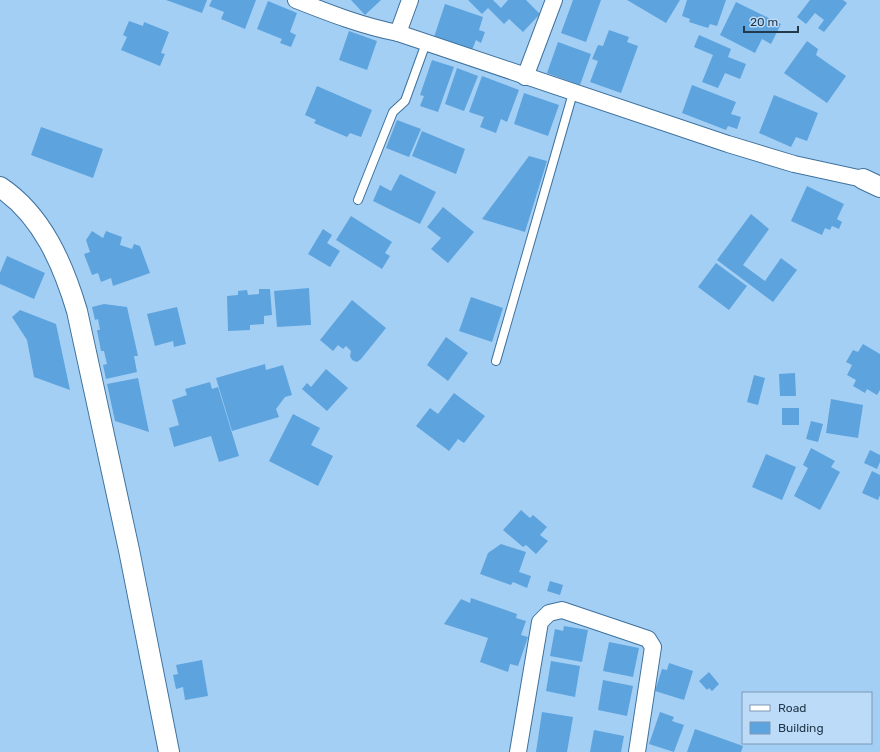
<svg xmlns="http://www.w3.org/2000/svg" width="880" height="752" font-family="Rubik,sans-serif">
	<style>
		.building { fill: #5da3dd }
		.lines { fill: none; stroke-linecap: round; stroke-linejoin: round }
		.service-casing { stroke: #3e729d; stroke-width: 10 }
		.minor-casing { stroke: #3e729d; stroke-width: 18 }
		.tertiary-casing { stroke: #3e729d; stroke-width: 22 }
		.service { stroke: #fff; stroke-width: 8 }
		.minor { stroke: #fff; stroke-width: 16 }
		.tertiary { stroke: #fff; stroke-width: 20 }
	</style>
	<rect width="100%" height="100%" fill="#a4cff5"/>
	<!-- building -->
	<g class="building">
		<path d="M166,0H207L202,13Z"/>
		<path d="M212,0H256L245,29L221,19L224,12L209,6Z"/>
		<path d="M351,0H381L365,15Z"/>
		<path d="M468,0H493L501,8L508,0H526L540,14L523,32L509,19L504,24L488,8L482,14Z"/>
		<path d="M573,0H601L586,42L561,33Z"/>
		<path d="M627,0H680L666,23Z"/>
		<path d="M687,0H726L717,26L710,24L708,28L689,22L690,19L682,16Z"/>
		<path d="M810,0H843L847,3L824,32L818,28L824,20L815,13L806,24L797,17Z"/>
		<path d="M268,1L297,13L290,32L296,35L291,47L280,43L282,39L257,29Z"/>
		<path d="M736,2L781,24L771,44L762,39L755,53L720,35Z"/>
		<path d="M445,4L483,17L479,30L485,32L481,43L476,40L472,50L434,37Z"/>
		<path d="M129,21L143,26L144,22L169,32L161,53L165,54L160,66L121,50L127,37L123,35Z"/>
		<path d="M609,30L629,37L627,42L638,46L621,93L590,82L598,61L592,59L598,45L603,46Z"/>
		<path d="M349,31L377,41L367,70L339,60Z"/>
		<path d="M699,35L731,49L728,57L746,64L740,79L725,73L718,88L702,82L713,55L694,47Z"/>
		<path d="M807,41L818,49L816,55L846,76L827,103L784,73Z"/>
		<path d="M558,42L591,54L580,85L547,73Z"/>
		<path d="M432,60L454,67L438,112L420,106L424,96L420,95Z"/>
		<path d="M457,68L478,76L464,111L445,104Z"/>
		<path d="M482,76L519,90L507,122L501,119L496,133L480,127L484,117L469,112Z"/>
		<path d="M692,85L736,102L731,114L741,117L737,129L728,126L726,130L682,113Z"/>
		<path d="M317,86L372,110L361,137L350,133L347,137L314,123L316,120L305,115Z"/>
		<path d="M524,93L559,105L548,136L514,124Z"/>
		<path d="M774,95L818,113L807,141L796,137L791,147L759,133Z"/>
		<path d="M397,120L421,129L409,157L386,148Z"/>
		<path d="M41,127L103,149L93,178L31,155Z"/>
		<path d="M422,131L465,149L456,174L412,156Z"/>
		<path d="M529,156L547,161L525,232L482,219Z"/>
		<path d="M400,174L436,192L420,224L373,201L380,185L391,191Z"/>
		<path d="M807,186L844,204L837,219L842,222L839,229L832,226L830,230L825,228L822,235L791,221Z"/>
		<path d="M443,207L474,232L448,263L431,249L441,238L427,227Z"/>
		<path d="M751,214L769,229L743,265L765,281L781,258L797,270L773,302L717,260Z"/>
		<path d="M351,216L392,242L385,253L390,256L382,269L336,240Z"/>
		<path d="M323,229L332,235L327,243L340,251L330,267L308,254Z"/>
		<path d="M92,231L103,238L106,231L122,237L120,245L132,249L134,244L140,246L150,273L113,286L111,278L101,282L98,273L92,275L84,254L90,252L86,240Z"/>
		<path d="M7,256L45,273L34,299L0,284V273Z"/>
		<path d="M716,263L747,286L729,310L698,287Z"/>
		<path d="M309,288L311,325L277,327L274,291Z"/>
		<path d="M259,289H270L272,315L264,316V324L250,325V330L228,331L227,296L238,295V291L247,290L248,295L259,294Z"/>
		<path d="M471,297L503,308L492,342L459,331Z"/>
		<path d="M352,300L386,328L361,359L357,362L352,360L350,356L351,351L346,346L343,349L338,345L333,351L320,340Z"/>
		<path d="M104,304L127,307L138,356H134L137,372L106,379L103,365L107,364L104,351H101L97,330H100L98,319L95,320L92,307Z"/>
		<path d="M177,307L186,344L174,347L173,341L155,346L147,314Z"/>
		<path d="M20,310L56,324L70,390L34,377L27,340L12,317Z"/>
		<path d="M446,337L468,353L448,381L427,365Z"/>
		<path d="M863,344L880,354V390L877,395L867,389L865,393L853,386L856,380L847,375L852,365L846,362L853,350L858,352Z"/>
		<path d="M265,364L266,370L283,365L292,395L285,397L276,409L279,417L232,431L216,378Z"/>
		<path d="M326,369L348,388L327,411L302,389L307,383L311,387Z"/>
		<path d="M795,373L796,396H780L779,374Z"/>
		<path d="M754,375L765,378L758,405L747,402Z"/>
		<path d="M138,378L149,432L115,421L107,384Z"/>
		<path d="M210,382L212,389L218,387L239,456L219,462L211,436L174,447L169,428L179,425L172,400L187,395L185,389Z"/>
		<path d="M454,393L485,416L464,443L458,439L449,451L416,426L430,408L438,414Z"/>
		<path d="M831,399L863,405L858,438L826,433Z"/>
		<rect x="782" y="408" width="17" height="17"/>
		<path d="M293,414L320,428L311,445L333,456L318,486L269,461Z"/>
		<path d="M811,421L823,424L818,442L806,439Z"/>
		<path d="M811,448L835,461L831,467L840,472L820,510L794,496L808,468L803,465Z"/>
		<path d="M870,450L880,455V462L877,469L864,463Z"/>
		<path d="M766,454L796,467L782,500L752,487Z"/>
		<path d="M872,471L880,475V495L878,500L862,493Z"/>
		<path d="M521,510L530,518L533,515L547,527L540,535L548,541L536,554L526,545L523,547L503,530Z"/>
		<path d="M501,544L526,552L519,572L531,576L527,588L513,582L511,585L480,574L488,553Z"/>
		<path d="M550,581L563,585L560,595L547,591Z"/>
		<path d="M471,598L517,614L516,618L526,621L521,635L528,637L518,666L510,664L508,672L480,662L488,638L444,624L461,599L470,603Z"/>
		<path d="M564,626L588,630L582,662L550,656L555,629L563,631Z"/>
		<path d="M609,642L639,648L633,677L603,671Z"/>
		<path d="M202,660L208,696L185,700L183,687L176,689L173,675L178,674L176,665Z"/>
		<path d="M551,661L580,666L575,697L546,691Z"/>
		<path d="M669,663L693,671L684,700L655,691L662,669L667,670Z"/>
		<path d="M709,672L719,684L712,691L709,688L707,690L699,681Z"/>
		<path d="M603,680L633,686L627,716L598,710Z"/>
		<path d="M542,712L573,717L567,752H536Z"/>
		<path d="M660,712L674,717L672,721L684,725L674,752L649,744Z"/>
		<path d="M695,729L743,746L741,752H687Z"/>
		<path d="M594,730L624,736L621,752H590Z"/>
	</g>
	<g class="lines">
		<!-- service casing -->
		<g class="service-casing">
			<g id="service">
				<path d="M358,200L393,112L405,101L426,43"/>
				<path d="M496,361L573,93"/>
			</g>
		</g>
		<!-- minor casing -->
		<g class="minor-casing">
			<g id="minor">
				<path d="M296,0C329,13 362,26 398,33L728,144L794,164L863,179"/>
				<path d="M398,33L410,0"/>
				<path d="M525,77L554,0"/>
				<path d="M518,752L540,622L549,613L562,610L648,639L653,647L637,752"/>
			</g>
		</g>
		<!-- tertiary casing -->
		<g class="tertiary-casing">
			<g id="tertiary">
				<path d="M863,179L880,187"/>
				<path d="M0,187C42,215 63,264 77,311L129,550L169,752"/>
			</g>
		</g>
		<!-- service -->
		<use href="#service" class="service"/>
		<!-- minor -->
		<use href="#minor" class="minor"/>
		<!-- tertiary -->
		<use href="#tertiary" class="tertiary"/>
	</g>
	<!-- legend -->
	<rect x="742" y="692" width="130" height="52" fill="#bbdbf8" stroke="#7e9ab3"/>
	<rect x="750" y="705" width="20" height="6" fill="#ffffff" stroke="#7e9ab3"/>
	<text x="778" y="712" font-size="12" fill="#23394c">Road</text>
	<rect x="750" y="722" width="20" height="12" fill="#5da3dd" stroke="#7e9ab3"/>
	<text x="778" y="732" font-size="12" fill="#23394c">Building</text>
	<!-- scale -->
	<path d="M744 26v6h54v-6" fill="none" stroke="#23394c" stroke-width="2"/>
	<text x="750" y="26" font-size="12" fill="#23394c" stroke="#bbdbf8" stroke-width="3" paint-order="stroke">20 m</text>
</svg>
